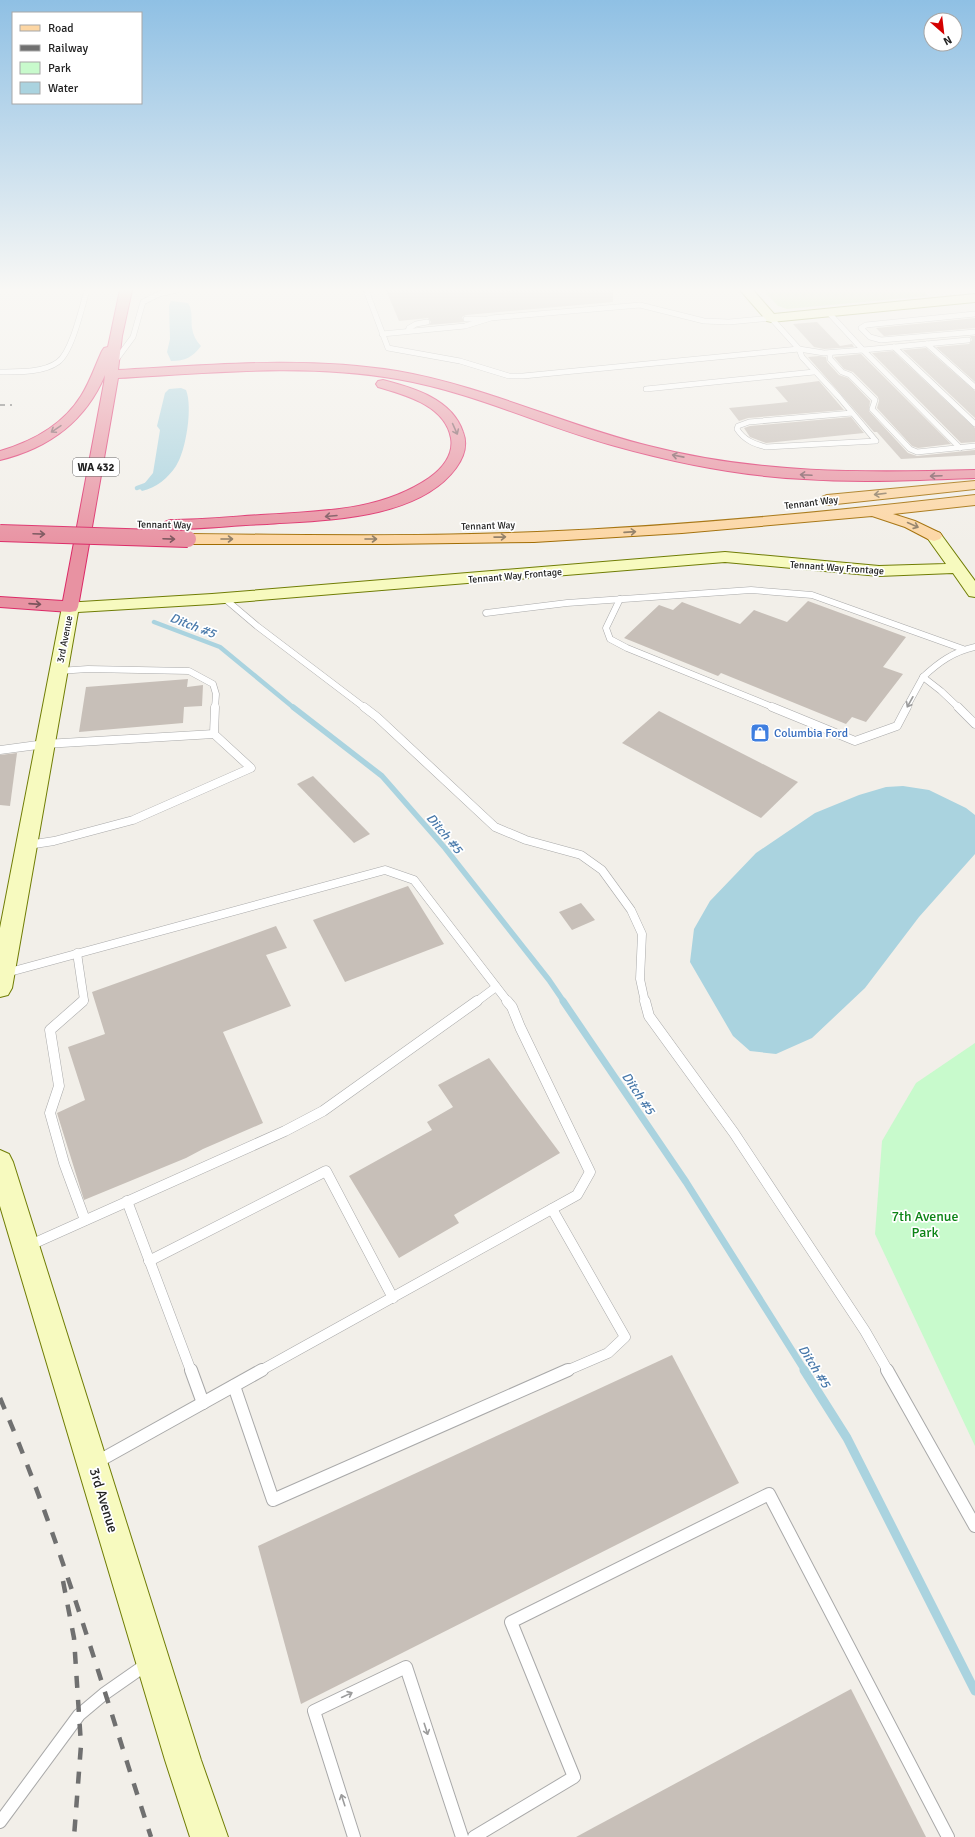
<svg xmlns="http://www.w3.org/2000/svg" width="975" height="1837" font-family="Signika,sans-serif">
	<style>
		.grass { fill: #cdebb0 }
		.park { fill: #c8facc }
		.water { fill: #aad3df }
		.lines { fill: none; stroke-linecap: round; stroke-linejoin: round }
		.stream-far3 { stroke: #aad3df; stroke-width: 4.5 }
		.stream-far2 { stroke: #aad3df; stroke-width: 5.5 }
		.stream-far1 { stroke: #aad3df; stroke-width: 7 }
		.stream { stroke: #aad3df; stroke-width: 9 }
		.building { fill: #c7bfb8 }
		.lane-far4-casing { stroke: #a9a9a9; stroke-width: 6 }
		.lane-far3-casing { stroke: #a9a9a9; stroke-width: 7 }
		.lane-far2-casing { stroke: #a9a9a9; stroke-width: 9 }
		.lane-far1-casing { stroke: #a9a9a9; stroke-width: 11 }
		.lane-casing { stroke: #a9a9a9; stroke-width: 14 }
		.secondary-casing { stroke: #707d05; stroke-width: 2 }
		.primary-casing { stroke: #a06b00; stroke-width: 2 }
		.highway-casing { stroke: #dc2a67; stroke-width: 2 }
		.lane-far4 { stroke: #fff; stroke-width: 5 }
		.lane-far3 { stroke: #fff; stroke-width: 6 }
		.lane-far2 { stroke: #fff; stroke-width: 8 }
		.lane-far1 { stroke: #fff; stroke-width: 10 }
		.lane { stroke: #fff; stroke-width: 12 }
		.secondary { fill: #f7fabf; fill-rule: evenodd }
		.primary { fill: #fcd6a4; fill-rule: evenodd }
		.highway { fill: #e892a2; fill-rule: evenodd }
		.rail-far1 { stroke: #707070; stroke-width: 2; stroke-dasharray: 5 5; stroke-linecap: butt }
		.rail { stroke: #707070; stroke-width: 4.5; stroke-dasharray: 12 12; stroke-linecap: butt }
		.highway-bridge-casing { stroke: #dc2a67; stroke-width: 18; stroke-linecap: butt }
		.highway-bridge { stroke: #e892a2; stroke-width: 16 }
		.oneway { stroke: #7b545c }
		.oneway2 { stroke: #8f7c63 }
		.oneway3 { stroke: #9c9c9c }
		.labels { text-anchor: middle; stroke-width: 3.5; stroke-linejoin: round; paint-order: stroke }
		.far-street-label { font-size: 10px; fill: #222; stroke: #fff }
		.shield { fill: #fff; stroke: #646464; stroke-width: 1 }
		.shield-label { font-size: 11px; font-weight: bold; fill: #222 }
		.shop-label { font-size: 12px; fill: #366cbe; stroke: #fff; text-anchor: start }
		.water-label { font-size: 13px; font-style: italic; fill: #4a7aab; stroke: #fff }
		.near-park-label { font-size: 14px; fill: #0c8416; stroke: #fff }
		.near-street-label { font-size: 14px; fill: #222; stroke: #fff }
	</style>
	<rect width="100%" height="100%" fill="#f2efe9"/>
	<!-- grass -->
	<path class="grass" d="M763,290H922L928,296L787,309L778,306Z"/>
	<!-- park -->
	<path class="park" d="M975,1043V1446L875,1234L882,1141L916,1083Z"/>
	<!-- water -->
	<g class="water">
		<path d="M171,301L188,303C193,310 191,320 192,328C193,335 196,341 201,346C193,357 185,361 171,361L167,352L170,339L169,306Z"/>
		<path d="M181,388L186,390C193,407 186,451 176,466C168,478 156,488 142,491L140,489L153,473L160,430L157,426L165,393L169,389Z"/>
		<path d="M903,786L929,790L966,808L975,815V854L919,917L865,988L812,1038L776,1054L750,1051L733,1036L690,962L694,929L710,901L756,853L815,813L859,795L886,787Z"/>
	</g>
	<g class="lines">
		<!-- stream-far3 -->
		<g class="stream-far3">
			<path d="M137,488L148,484"/>
			<path d="M154,622L220,647L294,708"/>
		</g>
		<!-- stream-far2 -->
		<path class="stream-far2" d="M293,707L382,776L445,848L549,980L564,1002"/>
		<!-- stream-far1 -->
		<path class="stream-far1" d="M563,1001L686,1182L805,1371"/>
		<!-- stream -->
		<path class="stream" d="M804,1370L847,1438L975,1691"/>
	</g>
	<!-- building -->
	<g class="building">
		<path d="M386,290H613V302L466,315L462,317L464,322L429,325L431,322L428,318L399,321Z"/>
		<path d="M975,318V328L884,336L876,328Z"/>
		<path d="M817,322L840,346L852,344L854,347L824,349L814,347L793,324Z"/>
		<path d="M970,336H975V382L936,347L969,344L972,340Z"/>
		<path d="M926,348L975,391V418L903,350Z"/>
		<path d="M893,351L975,428V442L961,443L872,353Z"/>
		<path d="M861,354L951,444L918,448L912,446L877,408L879,401L878,397L853,372L844,369L834,357Z"/>
		<path d="M819,356L826,357L827,362L839,375L848,378L870,401L869,411L908,453L917,456L975,450V455L901,459L877,432H874L808,357Z"/>
		<path d="M819,381L844,410L748,418L739,421L729,408L788,402L775,387Z"/>
		<path d="M851,417L864,433L766,443L750,437L744,428L750,426Z"/>
		<path d="M808,601L906,637L883,667L903,674L866,722L852,717L846,724L721,673L718,676L624,638L659,605L673,610L682,602L740,624L754,610L787,622Z"/>
		<path d="M188,679L187,687L203,685L202,706L184,707L183,723L79,732L86,687Z"/>
		<path d="M659,711L798,782L761,818L622,743Z"/>
		<path d="M17,753L10,806L0,805V755Z"/>
		<path d="M313,776L370,834L354,843L297,784Z"/>
		<path d="M408,886L444,944L345,982L313,920Z"/>
		<path d="M581,903L595,920L572,930L559,912Z"/>
		<path d="M276,926L287,948L266,955L291,1006L223,1032L263,1123L203,1149L186,1158L84,1200L57,1113L85,1100L68,1047L105,1034L92,992Z"/>
		<path d="M489,1058L560,1153L454,1215L459,1223L399,1258L349,1176L432,1130L427,1122L453,1107L438,1085Z"/>
		<path d="M672,1355L739,1483L301,1704L258,1546Z"/>
		<path d="M851,1689L926,1837H576Z"/>
	</g>
	<g class="lines">
		<!-- lane-far4 casing -->
		<g class="lane-far4-casing">
			<g id="lane-far4">
				<path d="M366,290L388,348L460,361L509,376H523L799,349L824,353L863,350L828,312"/>
				<path d="M975,314L866,325L861,328L870,337L881,340L975,332"/>
				<path d="M466,319H485"/>
				<path d="M408,331L409,328L416,324L427,322"/>
				<path d="M382,334L465,326L491,318L640,305L704,321L729,322L771,318L799,349L802,357L839,397L876,441L766,447C754,444 744,440 737,429L738,426L749,422L852,413"/>
				<path d="M927,344L975,387"/>
				<path d="M894,347L975,424"/>
				<path d="M863,350L960,448"/>
				<path d="M863,350L968,340"/>
				<path d="M830,353V359L842,372L850,375L875,400L872,409L910,449L917,452L975,446"/>
				<path d="M113,364L133,337L143,302L159,294L177,290"/>
				<path d="M0,372C17,372 43,373 58,362C72,352 82,307 87,290"/>
				<path d="M646,389L814,372"/>
			</g>
		</g>
		<!-- lane-far3 casing -->
		<g class="lane-far3-casing">
			<g id="lane-far3">
				<path d="M224,598L257,626L365,708"/>
				<path d="M620,599L606,628L610,639L627,648L775,708"/>
				<path d="M486,613L567,603L751,590L812,595L963,649"/>
				<path d="M58,671L88,669L189,671L213,684L216,694L215,708"/>
				<path d="M906,708L923,677"/>
				<path d="M959,708L941,691L923,677C939,662 953,652 975,647"/>
			</g>
		</g>
		<!-- lane-far2 casing -->
		<g class="lane-far2-casing">
			<g id="lane-far2">
				<path d="M364,707L377,717L495,827L526,840L581,855L602,870L631,910L642,934L640,979L645,1002"/>
				<path d="M772,707L855,741L897,726L907,707"/>
				<path d="M958,707L975,724"/>
				<path d="M0,750L45,744L214,734"/>
				<path d="M28,845L54,841L133,820L251,768L214,734L215,707"/>
				<path d="M77,953L84,1000L82,1002"/>
				<path d="M6,973L385,870L414,880L508,1002"/>
				<path d="M476,1002L496,987"/>
			</g>
		</g>
		<!-- lane-far1 casing -->
		<g class="lane-far1-casing">
			<g id="lane-far1">
				<path d="M83,1001L50,1030L59,1086L50,1113L64,1163L85,1220"/>
				<path d="M645,1001L649,1016L734,1133L865,1331L888,1371"/>
				<path d="M127,1201L191,1371"/>
				<path d="M552,1209L625,1337L608,1353L566,1371"/>
				<path d="M28,1246L285,1131L323,1111L477,1001"/>
				<path d="M149,1261L326,1171L393,1298"/>
				<path d="M260,1371L577,1195L590,1172L520,1027L512,1007L507,1001"/>
			</g>
		</g>
		<!-- lane casing -->
		<g class="lane-casing">
			<g id="lane">
				<path d="M191,1370L203,1403"/>
				<path d="M887,1370L975,1526"/>
				<path d="M234,1386L273,1500L568,1370"/>
				<path d="M97,1462L262,1370"/>
				<path d="M0,1822L79,1715L104,1694L147,1664"/>
				<path d="M354,1837L314,1711L406,1667L462,1837"/>
				<path d="M474,1837L574,1777L511,1622L769,1494L948,1837"/>
			</g>
		</g>
		<!-- secondary casing -->
		<g class="secondary-casing">
			<g id="secondary">
				<path d="M740,290H753L774,314L975,294V302L771,322L767,321Z"/>
				<path d="M934,531L940,533L975,581V597L969,596L953,573L879,576L725,562L212,604L78,612L12,988L8,995L0,997V928L62,607L64,603L212,594L725,552L879,566L946,564L926,536L928,533Z"/>
				<path d="M0,1150L9,1154L13,1162L201,1760L228,1837H190L165,1760L0,1206Z"/>
			</g>
		</g>
		<!-- primary casing -->
		<g class="primary-casing">
			<g id="primary">
				<path d="M975,481V489L827,505L822,503L819,500L822,497L827,495Z"/>
				<path d="M975,495V505L893,514L915,521L940,533L942,536L940,539L934,541L928,539L905,527L872,516L682,533L534,542L386,544H188L182,542L180,539L182,536L188,534C304,535 421,537 537,532C683,526 829,512 975,495Z"/>
			</g>
		</g>
		<!-- highway casing -->
		<g class="highway-casing">
			<g id="highway">
				<path d="M120,290H132L122,336L118,370C211,365 305,356 397,371C484,386 564,425 649,446C757,474 864,473 975,470V478C918,480 861,483 804,479C740,476 676,463 615,446C542,426 473,392 397,379C305,363 210,373 118,378L78,607L76,611L70,612L0,607V597L63,601L104,383L105,375C85,422 49,448 0,460V451C31,442 63,425 81,396C90,382 95,366 102,351L104,348L108,347Z"/>
				<path d="M383,380C414,388 452,399 463,432C468,445 464,457 456,468C418,520 324,520 267,524C239,525 211,528 182,529L165,528L162,525L165,522L170,520C200,520 230,517 261,515C319,511 379,512 429,478C442,469 454,455 451,438C445,405 405,395 378,387L376,384L378,381Z"/>
			</g>
		</g>
		<!-- lane-far4 -->
		<use href="#lane-far4" class="lane-far4"/>
		<!-- lane-far3 -->
		<use href="#lane-far3" class="lane-far3"/>
		<!-- lane-far2 -->
		<use href="#lane-far2" class="lane-far2"/>
		<!-- lane-far1 -->
		<use href="#lane-far1" class="lane-far1"/>
		<!-- lane -->
		<use href="#lane" class="lane"/>
		<!-- secondary -->
		<use href="#secondary" class="secondary"/>
		<!-- primary -->
		<use href="#primary" class="primary"/>
		<!-- highway -->
		<use href="#highway" class="highway"/>
		<!-- rail-far1 -->
		<path class="rail-far1" d="M0,405H12"/>
		<!-- rail -->
		<g class="rail">
			<path d="M0,1398C61,1540 103,1690 151,1837"/>
			<path d="M63,1581L74,1638L81,1745L74,1837"/>
		</g>
		<!-- highway-bridge casing -->
		<g class="highway-bridge-casing">
			<path id="highway-bridge" d="M0,533L188,539"/>
		</g>
		<!-- highway-bridge -->
		<use href="#highway-bridge" class="highway-bridge"/>
	</g>
	<!-- one-way arrows -->
	<defs><path id="oneway-shaft" d="M-6 0H5M1.5-3L5.5 0L1.5 3" fill="none" stroke-width="1.6" stroke-linecap="round" stroke-linejoin="round"/></defs>
	<g class="oneway">
		<use href="#oneway-shaft" transform="translate(56 429) rotate(146)"/>
		<use href="#oneway-shaft" transform="translate(455 429) rotate(66)"/>
		<use href="#oneway-shaft" transform="translate(678 456) rotate(-169)"/>
		<use href="#oneway-shaft" transform="translate(806 475) rotate(-177)"/>
		<use href="#oneway-shaft" transform="translate(936 476) rotate(178)"/>
		<use href="#oneway-shaft" transform="translate(331 516) rotate(175)"/>
		<use href="#oneway-shaft" transform="translate(39 534) rotate(2)"/>
		<use href="#oneway-shaft" transform="translate(169 539) rotate(2)"/>
		<use href="#oneway-shaft" transform="translate(35 604) rotate(4)"/>
	</g>
	<g class="oneway2">
		<use href="#oneway-shaft" transform="translate(880 494) rotate(173)"/>
		<use href="#oneway-shaft" transform="translate(913 525) rotate(24)"/>
		<use href="#oneway-shaft" transform="translate(630 532) rotate(-4)"/>
		<use href="#oneway-shaft" transform="translate(500 537) rotate(-1)"/>
		<use href="#oneway-shaft" transform="translate(227 539)"/>
		<use href="#oneway-shaft" transform="translate(371 539)"/>
	</g>
	<g class="oneway3">
		<use href="#oneway-shaft" transform="translate(910 702) rotate(119)"/>
		<use href="#oneway-shaft" transform="translate(347 1695) rotate(-25)"/>
		<use href="#oneway-shaft" transform="translate(426 1729) rotate(72)"/>
		<use href="#oneway-shaft" transform="translate(343 1800) rotate(-108)"/>
	</g>
	<!-- sky -->
	<linearGradient id="sky" x2="0" y2="1"><stop stop-color="#8fc0e4"/><stop offset="0.53" stop-color="#f9f8f5"/><stop offset="1" stop-color="#f9f8f5" stop-opacity="0"/></linearGradient>
	<rect width="975" height="547" fill="url(#sky)"/>
	<!-- icons -->
	<defs>
		<g id="shop-square" transform="scale(1)"><rect x="-9" y="-9" width="18" height="18" rx="4" fill="#3f7fe0" stroke="#fff"/><path d="M-5-2.5h2.3a2.7 3.5 0 0 1 5.4 0H5L5.5 6h-11ZM-1.5-2.5h3a1.5 2.3 0 0 0-3 0Z" fill="#fff"/></g>
	</defs>
	<g fill-rule="evenodd">
		<use href="#shop-square" x="760" y="733"/>
	</g>
	<g class="labels">
		<!-- far-street labels -->
		<g class="far-street-label">
			<text transform="translate(811 502) rotate(-7)" y="4">Tennant Way</text>
			<text transform="translate(164 524) rotate(1)" y="4">Tennant Way</text>
			<text transform="translate(488 525) rotate(-2)" y="4">Tennant Way</text>
			<text transform="translate(837 567) rotate(4)" y="4">Tennant Way Frontage</text>
			<text transform="translate(515 575) rotate(-5)" y="4">Tennant Way Frontage</text>
			<text transform="translate(64 639) rotate(-79)" y="4">3rd Avenue</text>
		</g>
		<!-- shield labels -->
		<rect class="shield" x="73" y="458" width="46" height="18" rx="3"/>
		<g class="shield-label">
			<text x="96" y="471">WA 432</text>
		</g>
		<!-- shop labels -->
		<g class="shop-label">
			<text x="774" y="737">Columbia Ford</text>
		</g>
		<!-- water labels -->
		<g class="water-label">
			<text transform="translate(193 625) rotate(21)" y="5">Ditch #5</text>
			<text transform="translate(445 833) rotate(50)" y="5">Ditch #5</text>
			<text transform="translate(639 1093) rotate(56)" y="5">Ditch #5</text>
			<text transform="translate(815 1366) rotate(58)" y="5">Ditch #5</text>
		</g>
		<!-- near-park labels -->
		<g class="near-park-label">
			<text x="925" y="1221">7th Avenue<tspan x="925" dy="16">Park</tspan></text>
		</g>
		<!-- near-street labels -->
		<g class="near-street-label">
			<text transform="translate(104 1500) rotate(73)" y="5">3rd Avenue</text>
		</g>
	</g>
	<!-- legend -->
	<rect x="12" y="12" width="130" height="92" fill="#ffffff" stroke="#a7a7a7"/>
	<rect x="20" y="25" width="20" height="6" fill="#fcd6a4" stroke="#a7a7a7"/>
	<text x="48" y="32" font-size="12" fill="#222222">Road</text>
	<rect x="20" y="45" width="20" height="6" fill="#707070" stroke="#a7a7a7"/>
	<text x="48" y="52" font-size="12" fill="#222222">Railway</text>
	<rect x="20" y="62" width="20" height="12" fill="#c8facc" stroke="#a7a7a7"/>
	<text x="48" y="72" font-size="12" fill="#222222">Park</text>
	<rect x="20" y="82" width="20" height="12" fill="#aad3df" stroke="#a7a7a7"/>
	<text x="48" y="92" font-size="12" fill="#222222">Water</text>
	<!-- north arrow -->
	<g transform="translate(943 32) rotate(152)"><circle r="19" fill="#ffffff" stroke="#a7a7a7"/>
	<path d="M0-3L7 15L0 10L-7 15Z" fill="#d40000"/>
	<text y="-6" font-size="11" font-weight="bold" text-anchor="middle" fill="#222222">N</text>
	</g>
</svg>
